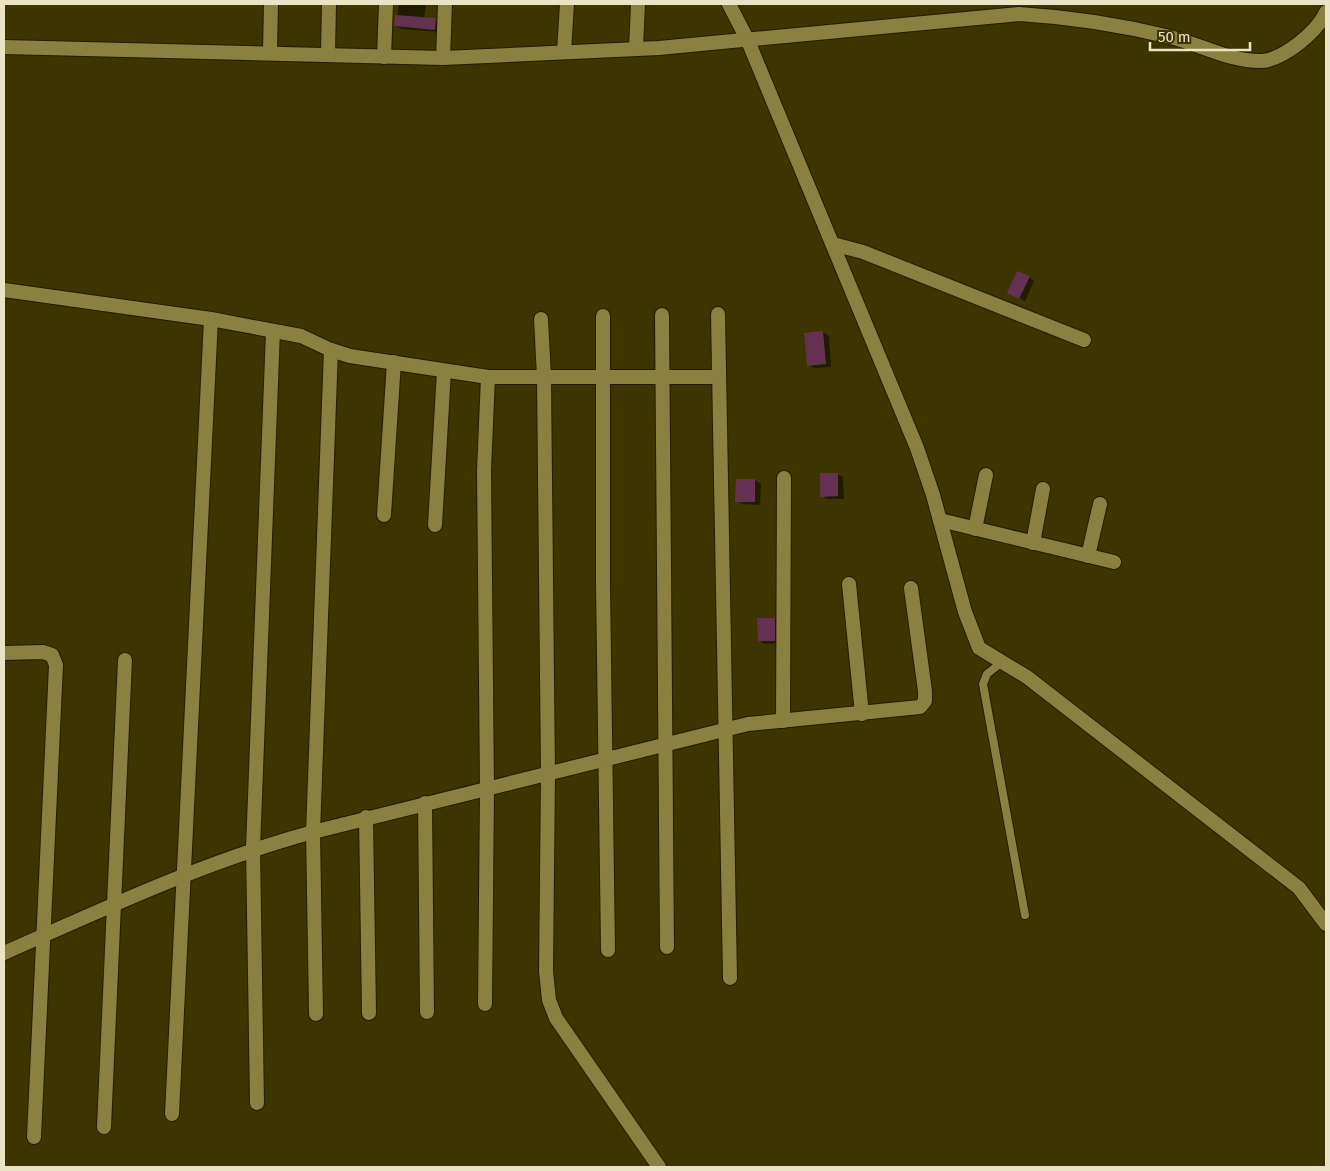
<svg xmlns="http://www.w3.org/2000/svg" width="1330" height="1171" font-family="'Fira Sans',sans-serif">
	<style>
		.shadow { fill: #0007 }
		.building { fill: #643153 }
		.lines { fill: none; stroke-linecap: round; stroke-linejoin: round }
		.service-casing { stroke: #211c00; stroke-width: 10 }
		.minor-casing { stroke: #211c00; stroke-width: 16 }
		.service { stroke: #8a8040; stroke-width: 8 }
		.minor { stroke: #8a8040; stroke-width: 14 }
	</style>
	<rect width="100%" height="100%" fill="#3c3500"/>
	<!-- shadow -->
	<g class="shadow">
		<path d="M399,4H426L424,18L441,23V32L401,29L395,26Z"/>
		<path d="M1029,277L1034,281L1025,301L1014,296Z"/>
		<path d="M823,332L829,336L831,367L814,368L808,365Z"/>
		<path d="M837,474L843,477L844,499H827L822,496Z"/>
		<path d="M755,480L761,484L760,505L742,504L737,501Z"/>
		<path d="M774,619L780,622V643L764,644L759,640Z"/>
	</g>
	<!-- building -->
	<g class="building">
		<path d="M395,15L436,18L435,30L394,26Z"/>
		<path d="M1017,271L1030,276L1019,299L1007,293Z"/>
		<path d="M823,331L826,364L807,366L804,333Z"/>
		<path d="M820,473H838V496L820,497Z"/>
		<path d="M736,479H755V502H735Z"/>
		<path d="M757,618H775V641H758Z"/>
	</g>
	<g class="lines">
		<!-- service casing -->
		<g class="service-casing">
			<path id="service" d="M1002,662L987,674L983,684L1025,915"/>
		</g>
		<!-- minor casing -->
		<g class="minor-casing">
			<g id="minor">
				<path d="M729,4L748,41L917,448L933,495L965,612L979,648L1027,677L1299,888L1326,924"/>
				<path d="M4,47L443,58L659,48L1019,14C1069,17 1121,25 1170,37C1200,44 1230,62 1262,61C1284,59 1317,32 1326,12"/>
				<path d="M636,49L638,4"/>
				<path d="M564,51L567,4"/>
				<path d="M270,52L271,4"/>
				<path d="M328,54L329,4"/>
				<path d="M384,57L386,4"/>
				<path d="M443,58L445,4"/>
				<path d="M833,244L863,252L1084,340"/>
				<path d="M4,290L211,319L301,336L331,350L350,356L488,377H719"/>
				<path d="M718,314L730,978"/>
				<path d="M662,315L667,947"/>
				<path d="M603,316V585L608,950"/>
				<path d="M541,319L544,377L548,775L546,971L549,1000L556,1018L659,1167"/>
				<path d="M384,515L394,362"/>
				<path d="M940,520L1114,562"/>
				<path d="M435,525L444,371"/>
				<path d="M975,529L986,475"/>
				<path d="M1033,543L1043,489"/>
				<path d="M1088,556L1100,504"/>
				<path d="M849,584L862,714"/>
				<path d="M4,653L43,652L52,655L56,665L34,1137"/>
				<path d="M783,721L784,478"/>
				<path d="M425,803L427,1012"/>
				<path d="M366,817L369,1013"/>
				<path d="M4,953C106,908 206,861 313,832L748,724L920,707L925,701V691L911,588"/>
				<path d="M485,1004L487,790L484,470L488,377"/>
				<path d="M316,1014L313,832L331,350"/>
				<path d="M257,1103L253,848L273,331"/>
				<path d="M172,1114L211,319"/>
				<path d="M104,1127L125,660"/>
			</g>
		</g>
		<!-- service -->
		<use href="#service" class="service"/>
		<!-- minor -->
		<use href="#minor" class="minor"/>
	</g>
	<!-- border -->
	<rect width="1330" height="1171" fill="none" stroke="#e9e5c4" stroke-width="10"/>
	<!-- scale -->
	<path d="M1150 42v8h100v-8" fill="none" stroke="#e9e5c4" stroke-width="2.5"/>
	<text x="1158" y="42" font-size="15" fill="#e9e5c4" stroke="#3c3500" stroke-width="4" paint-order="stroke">50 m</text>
</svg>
